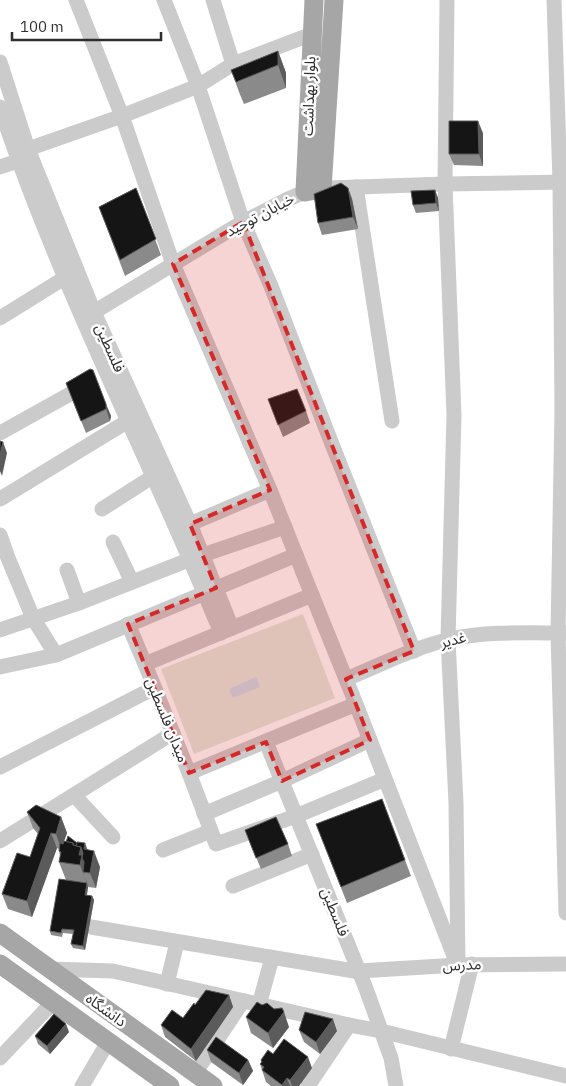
<svg xmlns="http://www.w3.org/2000/svg" width="566" height="1086" font-family="'IBM Plex Sans','Noto Sans Arabic',sans-serif">
	<style>
		.green { fill: #e3eadd }
		.water { fill: #cbdbe8 }
		.lines { fill: none; stroke-linecap: round; stroke-linejoin: round }
		.minor { stroke: #cbcbcb; stroke-width: 15 }
		.major { stroke: #a6a6a6; stroke-width: 19 }
		.wall { fill: #8a8a8a }
		.shaded-wall { fill: #5b5b5b }
		.building { fill: #151515; stroke: #5b5b5b }
		.marked { fill: #d62828; fill-opacity: 0.2; stroke: #d62828; stroke-width: 4; stroke-dasharray: 10 6; stroke-linejoin: round }
		.labels { text-anchor: middle; stroke-width: 5; stroke-linejoin: round; paint-order: stroke }
		.street-label { font-size: 15px; fill: #2e2e2e; stroke: #fff }
	</style>
	<rect width="100%" height="100%" fill="#fff"/>
	<!-- green -->
	<path class="green" d="M303,614L335,698L194,754L161,669Z"/>
	<!-- water -->
	<path class="water" d="M256,677L260,687L233,698L229,689Z"/>
	<g class="lines">
		<!-- minor -->
		<g class="minor">
			<path d="M76,0L122,116L173,264L270,490L312,595"/>
			<path d="M164,0L198,86L243,222L271,286L328,434L414,651"/>
			<path d="M213,0L233,64"/>
			<path d="M447,0L445,184L454,415L448,639L456,803L458,965"/>
			<path d="M554,0L560,182L562,411L558,633L566,913"/>
			<path d="M0,62L28,149L94,312L190,524L232,628"/>
			<path d="M0,107C60,288 149,457 221,633"/>
			<path d="M28,149L122,116L198,86L233,64L312,34"/>
			<path d="M0,167L18,161"/>
			<path d="M356,187L392,421"/>
			<path d="M328,188L445,184L566,182"/>
			<path d="M94,312L243,222L288,199L305,192"/>
			<path d="M0,318L66,277"/>
			<path d="M0,433L88,384"/>
			<path d="M0,499L128,421"/>
			<path d="M102,509L152,477"/>
			<path d="M190,524L270,490"/>
			<path d="M0,535L8,558L33,618L56,655"/>
			<path d="M113,542L132,582"/>
			<path d="M67,570L79,603"/>
			<path d="M128,624L145,664"/>
			<path d="M0,630L79,603L191,559L285,527"/>
			<path d="M0,667L56,655L296,555"/>
			<path d="M346,679C380,665 415,647 451,639C488,631 528,633 566,633"/>
			<path d="M356,704L189,773L145,664L312,595L356,704L454,956"/>
			<path d="M266,742L365,986L391,1058L396,1086"/>
			<path d="M0,767L154,688"/>
			<path d="M189,773L216,844L296,816L385,779"/>
			<path d="M74,795L113,837"/>
			<path d="M204,814L282,781L370,740"/>
			<path d="M0,841L173,733"/>
			<path d="M163,850L211,831"/>
			<path d="M233,886L312,854"/>
			<path d="M91,927L360,972"/>
			<path d="M50,969L113,971L349,1025L381,1031L566,1076"/>
			<path d="M359,971L458,965L566,964"/>
			<path d="M167,984L177,942"/>
			<path d="M259,1005L272,958"/>
			<path d="M451,1049L472,964"/>
			<path d="M0,1058L53,1002"/>
			<path d="M195,1073L243,1001"/>
			<path d="M82,1086L108,1042"/>
			<path d="M308,1086L349,1025"/>
		</g>
		<!-- major -->
		<g class="major">
			<path d="M314,0L305,192L322,189L334,0"/>
			<path d="M0,933L213,1086"/>
			<path d="M0,964L170,1086"/>
		</g>
	</g>
	<!-- wall -->
	<g class="wall">
		<path d="M278,51L286,73V88L244,104L239,92L231,70Z"/>
		<path d="M483,133V166L454,165L449,154Z"/>
		<path d="M136,188L161,255L125,276L99,207Z"/>
		<path d="M348,188L352,199L358,229L322,235L318,223Z"/>
		<path d="M435,190L438,198L439,211L416,213L413,205Z"/>
		<path d="M90,369L111,416L110,421L86,433L66,383Z"/>
		<path d="M268,399L306,411L310,423L283,437Z"/>
		<path d="M382,799L411,876L347,903L316,824Z"/>
		<path d="M27,812L61,817L67,833L64,841L77,843L87,850L100,867L96,888L88,887L87,895L92,896L94,900L85,950L73,948L71,944L73,934L63,933L62,937L51,935L50,931L66,880L59,862L60,856L59,851V849L57,848L32,917L8,909L2,894L30,857L38,834L33,828Z"/>
		<path d="M245,830L288,844L292,856L261,869Z"/>
		<path d="M229,995L233,1007L196,1061L165,1037L161,1025L183,1018L195,1005Z"/>
		<path d="M262,1005L289,1027L273,1048L251,1033L246,1017Z"/>
		<path d="M299,1030L337,1031L320,1054L304,1042Z"/>
		<path d="M69,1032L50,1054L38,1044L35,1036Z"/>
		<path d="M207,1050L248,1060L253,1071L243,1085L211,1062Z"/>
		<path d="M273,1054L312,1068L299,1086H271L266,1082L260,1064L261,1062V1060Z"/>
	</g>
	<!-- shaded-wall -->
	<g class="shaded-wall">
		<path d="M278,51L286,73V88L278,65Z"/>
		<path d="M478,121L483,133V166L479,154Z"/>
		<path d="M348,188L352,199L358,229L353,217Z"/>
		<path d="M435,190L438,198L439,211L436,203Z"/>
		<path d="M106,404L111,416L110,421L106,409Z"/>
		<path d="M3,442L7,453L2,476L0,471V455Z"/>
		<path d="M61,817L67,833L61,849L56,834Z"/>
		<path d="M51,833L57,848L32,917L27,901Z"/>
		<path d="M85,843L91,859L84,849Z"/>
		<path d="M81,847L89,869L83,872L88,887L86,899L85,895L87,883L80,865L79,855Z"/>
		<path d="M94,851L100,867L96,888L90,873Z"/>
		<path d="M92,896L94,900L85,950L83,946Z"/>
		<path d="M229,995L233,1007L196,1061L191,1049Z"/>
		<path d="M284,1012L289,1027L273,1048L268,1033Z"/>
		<path d="M333,1019L337,1031L320,1054L316,1042Z"/>
		<path d="M66,1024L69,1032L50,1054L47,1046Z"/>
		<path d="M308,1057L312,1068L299,1086H292L290,1080Z"/>
		<path d="M248,1060L253,1071L243,1085L239,1073Z"/>
		<path d="M287,1078L290,1086H282V1085Z"/>
	</g>
	<!-- building -->
	<g class="building">
		<path d="M278,51V65L236,82L231,70Z"/>
		<path d="M449,121H478L479,154H449Z"/>
		<path d="M341,183L348,188L353,217L318,223L314,194Z"/>
		<path d="M136,188L156,239L120,260L99,207Z"/>
		<path d="M435,190L436,203L413,205L411,191Z"/>
		<path d="M90,369L93,370L106,404V409L81,421L66,383Z"/>
		<path d="M297,389L306,411L278,425L268,399Z"/>
		<path d="M0,441L3,442L0,455Z"/>
		<path d="M382,799L405,860L341,887L316,824Z"/>
		<path d="M36,805L61,817L56,834L51,833L27,901L2,894L17,853L30,857L40,828L27,812Z"/>
		<path d="M276,817L288,844L256,858L245,830Z"/>
		<path d="M68,836L77,843L76,846H74L73,843L66,842Z"/>
		<path d="M64,841L73,843V845L81,847L79,855H82L80,865L59,862L61,852L59,851L60,843L63,844Z"/>
		<path d="M77,842L85,843L84,849L94,851L90,873L83,872L84,862L82,858L83,853L81,847L76,846Z"/>
		<path d="M59,879L87,883L85,895L92,896L83,946L71,944L74,930L62,929L61,933L50,931Z"/>
		<path d="M206,990L229,995L191,1049L161,1025L172,1010L183,1018L194,1003L195,1005Z"/>
		<path d="M257,1002L262,1005L267,1003L274,1009L282,1008L284,1012L268,1033L246,1017Z"/>
		<path d="M305,1012L333,1019L316,1042L299,1030Z"/>
		<path d="M54,1014L66,1024L47,1046L35,1036Z"/>
		<path d="M216,1037L248,1060L239,1073L207,1050Z"/>
		<path d="M284,1039L308,1057L290,1080L287,1078L282,1085L262,1070L264,1067L260,1064L262,1062L261,1060L268,1050L273,1054Z"/>
	</g>
	<!-- marked area -->
	<path class="marked" d="M243,222L414,651L346,679L370,740L282,781L266,742L189,773L128,624L216,588L190,524L270,490L173,264Z"/>
	<g class="labels">
		<!-- street labels -->
		<g class="street-label">
			<text transform="translate(309 96) rotate(-88)" y="5">بلوار بهداشت</text>
			<text transform="translate(260 215) rotate(-28)" y="5">خیابان توحید</text>
			<text transform="translate(110 348) rotate(66)" y="5">فلسطین</text>
			<text transform="translate(453 640) rotate(-14)" y="5">غدیر</text>
			<text transform="translate(167 720) rotate(68)" y="5">میدان فلسطین</text>
			<text transform="translate(335 912) rotate(68)" y="5">فلسطین</text>
			<text transform="translate(462 965) rotate(-2)" y="5">مدرس</text>
			<text transform="translate(106 1010) rotate(36)" y="5">دانشگاه</text>
		</g>
	</g>
	<!-- scale -->
	<path d="M12 32v8h149v-8" fill="none" stroke="#2e2e2e" stroke-width="2.5"/>
	<text x="20" y="32" font-size="15" fill="#2e2e2e" stroke="#ffffff" stroke-width="4" paint-order="stroke">100 m</text>
</svg>
